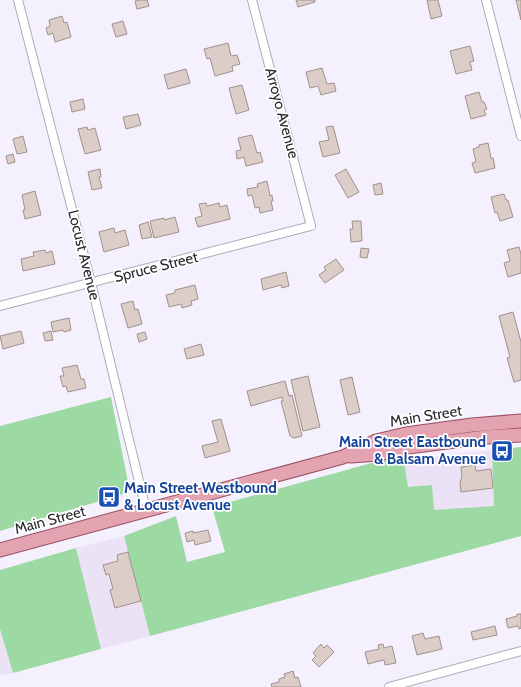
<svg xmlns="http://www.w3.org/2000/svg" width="521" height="687" font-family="Cabin,sans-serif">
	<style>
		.built { fill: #ebe2f6 }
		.green { fill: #9dd9a3 }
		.building { fill: #dccdc8; stroke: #9f918c }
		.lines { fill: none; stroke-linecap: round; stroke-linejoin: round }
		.street-casing { stroke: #b0abb7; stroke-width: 10 }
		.primary-casing { stroke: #985161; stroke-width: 15 }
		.street { stroke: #fff; stroke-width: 8 }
		.primary { stroke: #e4a3b1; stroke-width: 13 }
		.labels { text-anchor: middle; stroke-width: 3.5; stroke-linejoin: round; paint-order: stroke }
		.street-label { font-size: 15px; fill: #2b292d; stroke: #fff }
		.transit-label { font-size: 15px; font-weight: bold; fill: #164399; stroke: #fff; text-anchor: end }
	</style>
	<rect width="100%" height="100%" fill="#f5f0fd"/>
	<!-- built -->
	<g class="built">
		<path d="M492,450L494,506L434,511L408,487L404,461L452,454Z"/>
		<path d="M124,536L150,636L101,649L76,548Z"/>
		<path d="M0,629L13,673L0,676Z"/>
	</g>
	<!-- green -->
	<g class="green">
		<path d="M111,397L130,492L0,531V426Z"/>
		<path d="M521,447V536L150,636L124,536L176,516L187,562L225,552L212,507L386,459L404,461L408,487L432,485L434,510L494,506L492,450Z"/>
		<path d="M76,548L101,649L13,673L0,629V570Z"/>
	</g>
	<!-- building -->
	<g class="building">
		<path d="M139,0H147L149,6L137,9L135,1Z"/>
		<path d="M296,0H315V2L298,7Z"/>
		<path d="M427,0H438L442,16L431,19Z"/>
		<path d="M516,0H521V20Z"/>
		<path d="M62,16L64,23L67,22L71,37L55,42L53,33L48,35L46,28L50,26L49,20Z"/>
		<path d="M123,21L127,34L116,37L112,24Z"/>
		<path d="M228,43L231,56L237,55L240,64L232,66L233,71L215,76L210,58L207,59L204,49Z"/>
		<path d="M470,46L474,61L470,62L472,70L456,74L450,51Z"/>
		<path d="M322,68L327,84L334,83L336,91L321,95L318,86L310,88L306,72Z"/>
		<path d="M186,69L190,83L168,89L164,75Z"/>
		<path d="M242,85L249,110L236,114L229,88Z"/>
		<path d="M479,92L482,102H484L487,109L484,110L486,115L471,119L465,96Z"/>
		<path d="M83,99L85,109L72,112L70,102Z"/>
		<path d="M138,114L141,125L126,129L123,117Z"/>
		<path d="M333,126L340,153L323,157L319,142L329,140L326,127Z"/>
		<path d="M87,127L88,130L95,128L101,150L85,154L78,129Z"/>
		<path d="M252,135L257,153L260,152L263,162L246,166L244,157L237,159L236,151L241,150L238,138Z"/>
		<path d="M23,136L27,152L17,154L13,139Z"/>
		<path d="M488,143L491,158H493L495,168L475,173L472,163L476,162L473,149L479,147V145Z"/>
		<path d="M13,154L15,162L8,164L6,156Z"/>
		<path d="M100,169L101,177H99L102,188L92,190L88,172Z"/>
		<path d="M346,169L359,192L348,198L335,175Z"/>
		<path d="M267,181L270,196L272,195L273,201H271L273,210L260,213L259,207L255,208L252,195L248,196L247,189L258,187L257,184Z"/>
		<path d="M381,183L383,194L375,195L373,185Z"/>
		<path d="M35,191L41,215L25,219L23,210H25L22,195Z"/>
		<path d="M504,194L506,200H508L513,217L500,221L497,212L495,213L491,197Z"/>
		<path d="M206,203L207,206L219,203L220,207L227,205L230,219L198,227L195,218L202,216L199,204Z"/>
		<path d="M175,217L179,232L154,238L150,221L164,218V220Z"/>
		<path d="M352,221H361L362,241L351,242L350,229H353Z"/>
		<path d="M148,222L152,237L142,239L139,225Z"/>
		<path d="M114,228L115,233L125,230L129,245L104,252L99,232Z"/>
		<path d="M519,247L521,254V273L508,277L504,263L510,261L507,250Z"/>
		<path d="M361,248L369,249L367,258L360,257Z"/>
		<path d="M45,250L46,253L52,251L55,264L23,271L21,259L34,256L33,252Z"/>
		<path d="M336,259L344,270L325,283L319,275L326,270L324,267Z"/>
		<path d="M286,272L289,286L282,288L281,285L263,290L261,279Z"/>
		<path d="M195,285L198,299L191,301L192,305L182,308L181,304L169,307L166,295L175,293V290Z"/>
		<path d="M133,301L135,310L138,309L142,324L128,328L121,304Z"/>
		<path d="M513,312L521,342V380L514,382L507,358L510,357L499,316Z"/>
		<path d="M69,318L71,330L64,332L63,330L53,332L51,322Z"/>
		<path d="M21,331L24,343L3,349L0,336Z"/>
		<path d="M51,331L53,340L45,341L43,333Z"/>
		<path d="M145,332L147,339L139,342L137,334Z"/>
		<path d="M201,344L204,355L187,359L184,349Z"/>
		<path d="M77,365L81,379H84L86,388L68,392L66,386L63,387L60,376H64L62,368Z"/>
		<path d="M308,376L320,427L303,431L291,380Z"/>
		<path d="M352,377L360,412L348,415L340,380Z"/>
		<path d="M285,381L289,396L292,395L302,436L294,438L290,436L281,401H283L282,397L251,406L247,391Z"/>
		<path d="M221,419L230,451L205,458L202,446L218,442L212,421Z"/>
		<path d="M475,465L476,471L491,469L493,488L461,492L460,482L462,477L461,467Z"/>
		<path d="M208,530L211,541L195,545L194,540L187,542L185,533L193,531V533Z"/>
		<path d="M128,552L141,601L115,608L110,590L113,589L109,574L106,575L103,565L118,561L117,555Z"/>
		<path d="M517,614H521V628L519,629L518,626L508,628L506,619L517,616Z"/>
		<path d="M495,626L497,635L473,640L471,632Z"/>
		<path d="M423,633L425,639L439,636L442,649L417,655L412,636Z"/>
		<path d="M321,644L324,648L327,645L334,652L319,667L312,660L316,656L313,653Z"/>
		<path d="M383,644L384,648L392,646L396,663L385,665L384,660L368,664L365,652L379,649L378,645Z"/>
		<path d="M293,671L295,678L298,677L301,687H272L271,684L279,682V679L285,677L284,674Z"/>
	</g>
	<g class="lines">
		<!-- street casing -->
		<g class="street-casing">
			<g id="street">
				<path d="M18,0L91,283L146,510"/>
				<path d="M486,0L521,136"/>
				<path d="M0,306L311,226L252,0"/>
				<path d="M389,687L521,651"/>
			</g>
		</g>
		<!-- primary casing -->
		<g class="primary-casing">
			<g id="primary">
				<path d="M351,456L379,454L408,447L486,437L521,435"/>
				<path d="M0,550L343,457L376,441L406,434L472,425L521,421"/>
			</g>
		</g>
		<!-- street -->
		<use href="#street" class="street"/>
		<!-- primary -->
		<use href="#primary" class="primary"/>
	</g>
	<!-- icons -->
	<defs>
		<g id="bus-square" transform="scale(1.15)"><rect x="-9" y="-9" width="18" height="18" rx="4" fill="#1a4fb4" stroke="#fff"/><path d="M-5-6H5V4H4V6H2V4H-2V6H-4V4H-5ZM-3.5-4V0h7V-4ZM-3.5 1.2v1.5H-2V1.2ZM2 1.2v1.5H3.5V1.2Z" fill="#fff"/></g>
	</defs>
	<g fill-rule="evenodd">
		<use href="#bus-square" x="502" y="451"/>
		<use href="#bus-square" x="109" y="497"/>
	</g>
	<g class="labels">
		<!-- street labels -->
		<g class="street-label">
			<text transform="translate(282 113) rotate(75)" y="5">Arroyo Avenue</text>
			<text transform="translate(84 255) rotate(76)" y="5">Locust Avenue</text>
			<text transform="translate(156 267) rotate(-14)" y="5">Spruce Street</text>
			<text transform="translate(426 416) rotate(-9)" y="5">Main Street</text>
			<text transform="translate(50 520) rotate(-15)" y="5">Main Street</text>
		</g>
		<!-- transit labels -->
		<g class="transit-label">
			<text x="486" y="447">Main Street Eastbound<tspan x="486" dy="17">&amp; Balsam Avenue</tspan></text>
			<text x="124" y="493" text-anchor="start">Main Street Westbound<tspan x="124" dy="17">&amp; Locust Avenue</tspan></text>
		</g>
	</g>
</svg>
